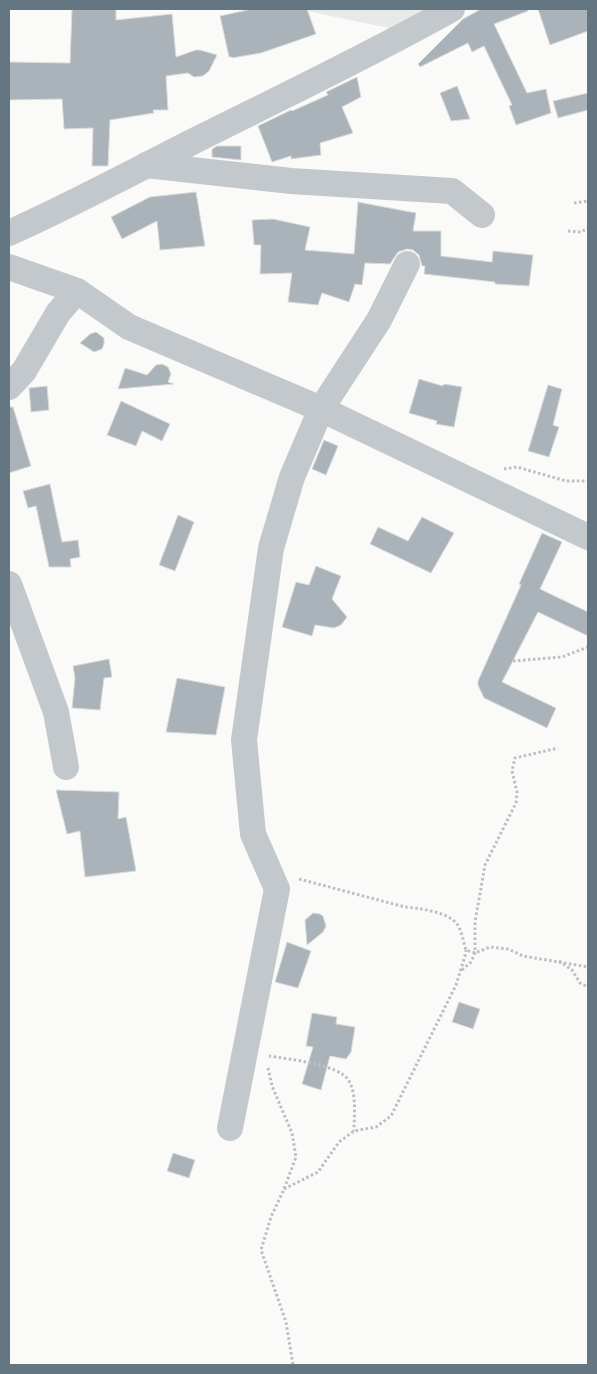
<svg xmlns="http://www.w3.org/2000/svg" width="597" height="1374" font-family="Quicksand,sans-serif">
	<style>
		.built { fill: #e8e9e9 }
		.building { fill: #aab3b9; stroke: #dcdcda }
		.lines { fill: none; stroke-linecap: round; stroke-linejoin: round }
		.path { stroke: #bbbfc2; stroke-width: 3; stroke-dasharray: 2.5 2.5; stroke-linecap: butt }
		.minor { stroke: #c3c8cc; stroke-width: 26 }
	</style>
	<rect width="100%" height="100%" fill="#fafaf8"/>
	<!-- built -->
	<path class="built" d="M307,9H440L403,31L307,11Z"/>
	<!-- building -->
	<g class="building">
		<path d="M72,9H116V20L172,14L176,57L196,50H200L217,55L209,71L203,76L194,77L188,73L166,76L168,110H153L154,113L110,120L108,166H92L93,128L64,129L62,99L9,100V62L70,63Z"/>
		<path d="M252,9H307L316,34L261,53L232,58V57H229L220,16Z"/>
		<path d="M481,9H528V11L494,24L527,93L546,89L551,113L516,125L509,106L512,105L484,46L472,52L468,43L420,67L418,64L463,19Z"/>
		<path d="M538,9H588V31L550,45Z"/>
		<path d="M357,77L361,97L342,107L353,133L320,143L321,155L291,159V156L272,162L258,126L291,110L292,111L328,95L326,92Z"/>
		<path d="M457,86L470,119L451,121L440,93Z"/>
		<path d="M588,93V110L558,118L553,101Z"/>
		<path d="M217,146H241V160L212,157V149Z"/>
		<path d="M196,192L205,246L160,250L157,221L122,239L111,217L150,197Z"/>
		<path d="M358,202L416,213L413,231H441V256L492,262L493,251L533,255L529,286L495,284V282L424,274L425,266H422L419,255L413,250L407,249L398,252L390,264L365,263L362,285L355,284L349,302L322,293L318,305L288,302L292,273L260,274L261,245H254L252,220L273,219L310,227L305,250L354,254Z"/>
		<path d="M96,332L104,338V344L102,349L94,352L80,343L90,334Z"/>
		<path d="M162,364L168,367L171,374L168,382L174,384L118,389L125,368L147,375L156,365Z"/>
		<path d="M419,379L443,386L444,384L462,387L454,427L436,424L437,421L409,413Z"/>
		<path d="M548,385L562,389L553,425L559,427L549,457L528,451Z"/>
		<path d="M47,386L49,410L31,412L29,388Z"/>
		<path d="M121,401L170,424L162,441L142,431L136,446L107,435Z"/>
		<path d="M9,407H13L31,466L9,473Z"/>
		<path d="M324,440L338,446L326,475L312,469Z"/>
		<path d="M50,484L62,542L78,540L80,557L70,559L71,567H49L36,506L28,508L23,491Z"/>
		<path d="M178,515L194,522L175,571L159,565Z"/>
		<path d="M422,517L454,533L431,573L370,544L378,527L408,541Z"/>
		<path d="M542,533L562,542L540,589L588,612V636L538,612L502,682L556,708L547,728L484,698L478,685V681L521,585L519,584Z"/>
		<path d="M316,566L341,576L332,599L347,617L341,625L334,628L315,625L312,636L282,627L296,582L309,585Z"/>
		<path d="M109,659L112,677L104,678L100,710L72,708L75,678L73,666Z"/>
		<path d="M177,678L225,687L216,735L166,732Z"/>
		<path d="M56,790L119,792L118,819L126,817L136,871L85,877L80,831L67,834Z"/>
		<path d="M313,913L320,914L323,916L326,926L323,932L307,945L305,920Z"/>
		<path d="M287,942L311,951L298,988L275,982Z"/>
		<path d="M459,1002L480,1009L473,1029L452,1022Z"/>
		<path d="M312,1013L337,1017L336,1024L355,1027L351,1052L346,1059L330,1056L321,1090L302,1084L313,1047L306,1046Z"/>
		<path d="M173,1153L195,1160L189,1178L167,1171Z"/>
	</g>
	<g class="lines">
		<!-- path -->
		<g class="path">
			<path d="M574,203L588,201"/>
			<path d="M568,231L581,232L588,228"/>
			<path d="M504,469L517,467L566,481H588"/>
			<path d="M513,661L562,657L588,647"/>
			<path d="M299,879L405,907C419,908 448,912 457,924C462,931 463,941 466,950L475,953L490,947L508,949L523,956L588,967"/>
			<path d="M559,961L572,970L580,983L588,987"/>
			<path d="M462,970L471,962L475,953V922L485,865L516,803L517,792L512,771L515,758L558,748"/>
			<path d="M269,1056C287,1059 340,1064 349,1081C357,1096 354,1115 354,1131"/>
			<path d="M268,1068L272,1086L292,1133L296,1157L284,1189L271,1217L261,1250L286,1322L293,1365"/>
			<path d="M284,1189L318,1172L339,1142L354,1131L376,1127L391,1116L456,985L465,956L466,950"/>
		</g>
		<!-- minor -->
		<g class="minor">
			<path d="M146,165L291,181L452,191L482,215"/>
			<path d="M9,233C74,204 138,169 202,137C286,95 370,55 452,9"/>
			<path d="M9,267L77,291L129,327L321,409L588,537"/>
			<path d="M9,387L24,371L58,313L77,291"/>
			<path d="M9,584L56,712L66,767"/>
			<path d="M230,1128L277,889L253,834L244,740L271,548L292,477L321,409L379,320L407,264"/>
		</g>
	</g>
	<!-- border -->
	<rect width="597" height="1374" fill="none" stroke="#657683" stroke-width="20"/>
</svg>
